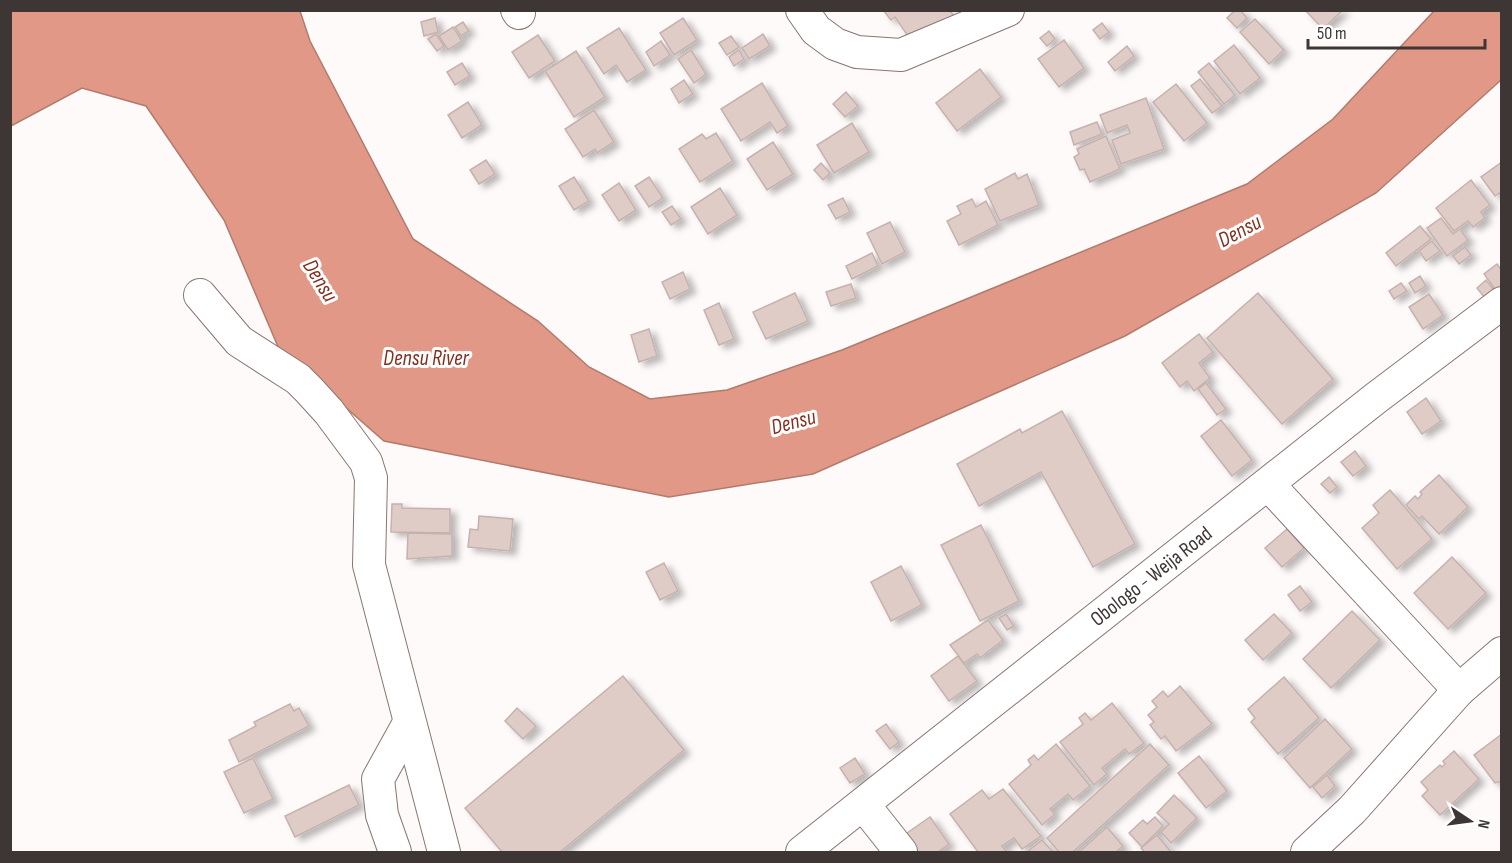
<svg xmlns="http://www.w3.org/2000/svg" width="1512" height="863" font-family="'Sofia Sans Condensed',sans-serif">
	<style>
		.water { fill: #e19887; stroke: #b07b6e; stroke-width: 1.5 }
		.building { fill: #e0ccc7; stroke: #c5b1ad; stroke-width: 1.5; filter: url(#shadow) }
		.lines { fill: none; stroke-linecap: round; stroke-linejoin: round }
		.minor-casing { stroke: #887672; stroke-width: 34 }
		.minor { stroke: #fff; stroke-width: 32 }
		.labels { text-anchor: middle; stroke-width: 6; stroke-linejoin: round; paint-order: stroke }
		.street-label { font-size: 21px; fill: #3e3634; stroke: #fff }
		.water-label { font-size: 22px; font-style: italic; fill: #852f1e; stroke: #fff }
	</style>
	<defs>
		<filter id="shadow"><feDropShadow dx="6" dy="4" stdDeviation="3" flood-color="#0004"/></filter>
	</defs>
	<rect width="100%" height="100%" fill="#fefaf9"/>
	<!-- water -->
	<path class="water" d="M11,11H300L310,41L413,239L538,321L589,367L650,399L727,390L842,350L1247,184L1333,119L1434,11H1501V80L1376,193L1125,336L813,474L669,497L384,441L279,349L224,220L146,106L82,88L11,126Z"/>
	<!-- building -->
	<g class="building">
		<path d="M883,10H949L955,17L916,48L895,17L891,20Z"/>
		<path d="M1235,10H1240L1247,18L1237,28L1227,18Z"/>
		<path d="M1305,10H1343L1323,29Z"/>
		<path d="M435,18L438,32L424,36L421,22Z"/>
		<path d="M683,18L697,40L674,55L660,33Z"/>
		<path d="M1255,19L1284,50L1269,64L1240,32Z"/>
		<path d="M463,22L469,31L461,36L455,27Z"/>
		<path d="M1102,23L1109,32L1100,39L1093,30Z"/>
		<path d="M453,27L462,41L448,50L439,36Z"/>
		<path d="M619,28L646,70L627,82L616,65L604,74L587,48Z"/>
		<path d="M1049,31L1055,39L1047,46L1040,38Z"/>
		<path d="M436,34L444,46L437,51L428,39Z"/>
		<path d="M763,34L770,46L749,59L742,48Z"/>
		<path d="M538,35L555,61L529,78L512,52Z"/>
		<path d="M731,36L739,47L727,55L719,43Z"/>
		<path d="M1064,40L1084,68L1059,87L1038,59Z"/>
		<path d="M661,41L670,55L654,66L646,52Z"/>
		<path d="M1234,45L1260,78L1240,94L1214,61Z"/>
		<path d="M1127,46L1134,56L1115,71L1108,62Z"/>
		<path d="M691,50L706,74L694,83L678,59Z"/>
		<path d="M739,50L744,59L734,66L729,57Z"/>
		<path d="M576,51L605,97L574,117L545,71Z"/>
		<path d="M462,63L470,76L455,85L447,72Z"/>
		<path d="M1209,63L1235,95L1224,104L1198,72Z"/>
		<path d="M980,69L1001,97L957,131L936,103Z"/>
		<path d="M1200,79L1222,106L1212,113L1191,86Z"/>
		<path d="M684,80L693,94L679,103L671,89Z"/>
		<path d="M762,83L788,126L777,133L770,122L741,141L721,109Z"/>
		<path d="M1176,84L1207,123L1184,141L1153,102Z"/>
		<path d="M846,92L858,106L845,117L833,104Z"/>
		<path d="M1146,98L1164,149L1121,164L1112,140L1130,133L1127,125L1107,133L1100,115Z"/>
		<path d="M468,102L482,125L462,138L448,115Z"/>
		<path d="M594,110L614,142L597,153L595,149L583,157L565,129Z"/>
		<path d="M1097,122L1102,134L1074,145L1070,132Z"/>
		<path d="M852,123L869,152L834,173L817,145Z"/>
		<path d="M716,133L733,161L700,182L679,149L702,134L706,139Z"/>
		<path d="M1106,136L1120,169L1090,182L1084,169L1080,170L1074,157L1079,154L1077,149Z"/>
		<path d="M773,142L793,174L767,190L747,159Z"/>
		<path d="M486,160L495,174L479,184L470,170Z"/>
		<path d="M1502,162V197L1499,193L1495,196L1481,177Z"/>
		<path d="M821,163L830,173L823,180L814,170Z"/>
		<path d="M1015,173L1018,179L1027,174L1039,205L1000,221L985,189Z"/>
		<path d="M574,177L589,201L574,210L559,186Z"/>
		<path d="M649,177L663,198L649,207L635,186Z"/>
		<path d="M1471,180L1490,205L1481,212L1485,218L1473,227L1468,221L1454,231L1436,208Z"/>
		<path d="M619,183L636,210L619,221L602,195Z"/>
		<path d="M720,188L737,215L708,234L691,207Z"/>
		<path d="M843,198L850,212L836,219L828,205Z"/>
		<path d="M972,199L976,207L986,201L998,225L959,245L947,221L961,214L957,206Z"/>
		<path d="M672,206L681,219L671,225L662,212Z"/>
		<path d="M1441,218L1453,234L1460,229L1468,240L1447,256L1427,228Z"/>
		<path d="M890,222L905,252L882,264L867,233Z"/>
		<path d="M1420,226L1431,239L1396,266L1386,253Z"/>
		<path d="M1432,241L1440,251L1426,261L1419,251Z"/>
		<path d="M1465,247L1471,255L1459,264L1453,256Z"/>
		<path d="M872,253L878,266L852,279L846,266Z"/>
		<path d="M1497,264L1502,271L1500,296L1484,274Z"/>
		<path d="M683,272L690,289L670,299L662,282Z"/>
		<path d="M1420,276L1426,286L1415,293L1409,283Z"/>
		<path d="M1486,280L1494,290L1485,298L1477,288Z"/>
		<path d="M1401,283L1407,291L1394,299L1389,291Z"/>
		<path d="M851,284L856,298L831,306L826,292Z"/>
		<path d="M795,293L808,321L766,339L753,312Z"/>
		<path d="M1258,293L1333,379L1282,424L1207,338Z"/>
		<path d="M1429,294L1443,315L1423,329L1409,307Z"/>
		<path d="M719,303L734,339L719,345L704,310Z"/>
		<path d="M649,329L657,356L639,362L631,335Z"/>
		<path d="M1199,334L1213,352L1199,363L1210,378L1194,391L1187,381L1180,387L1162,363Z"/>
		<path d="M1206,383L1226,409L1217,415L1198,389Z"/>
		<path d="M1426,398L1441,421L1422,434L1407,412Z"/>
		<path d="M1062,411L1135,544L1093,567L1041,472L979,506L957,464L1020,429L1022,433Z"/>
		<path d="M1221,420L1252,460L1232,476L1201,436Z"/>
		<path d="M1355,451L1366,466L1353,476L1341,462Z"/>
		<path d="M1439,475L1468,507L1439,534L1422,516L1419,519L1406,505L1415,496L1418,499L1422,494L1420,492Z"/>
		<path d="M1329,477L1337,487L1330,493L1321,484Z"/>
		<path d="M1390,490L1432,539L1397,569L1362,528L1379,513L1373,505Z"/>
		<path d="M392,504H402V508L450,509V533L391,532Z"/>
		<path d="M479,516L513,519L510,551L468,547L470,529L478,530Z"/>
		<path d="M981,525L1019,601L980,621L941,545Z"/>
		<path d="M1287,529L1304,548L1282,567L1265,548Z"/>
		<path d="M408,533L452,534V556L407,559Z"/>
		<path d="M1452,557L1486,593L1448,629L1414,593Z"/>
		<path d="M664,563L678,591L660,600L646,572Z"/>
		<path d="M901,566L922,605L891,621L871,582Z"/>
		<path d="M1300,586L1312,602L1300,611L1288,595Z"/>
		<path d="M1352,611L1380,640L1331,688L1303,659Z"/>
		<path d="M1006,614L1014,626L1007,630L999,618Z"/>
		<path d="M1274,614L1292,633L1263,660L1245,640Z"/>
		<path d="M988,620L1003,640L980,658L977,654L964,663L950,645Z"/>
		<path d="M958,656L977,681L949,701L931,676Z"/>
		<path d="M623,676L684,750L560,852H502L465,808Z"/>
		<path d="M1284,677L1319,718L1278,754L1251,722L1255,718L1248,709Z"/>
		<path d="M1180,686L1212,724L1176,751L1165,736L1161,739L1150,725L1154,722L1148,715L1157,707L1152,701L1163,691L1168,697Z"/>
		<path d="M1112,703L1144,743L1129,754L1125,749L1102,768L1107,774L1094,785L1060,742L1083,724L1079,718L1085,713L1091,720Z"/>
		<path d="M290,704L294,711L299,708L309,726L239,762L229,740L256,726L254,722Z"/>
		<path d="M517,708L536,726L523,739L505,721Z"/>
		<path d="M1325,719L1352,749L1310,788L1284,758Z"/>
		<path d="M886,724L899,742L890,749L876,731Z"/>
		<path d="M1502,734V781L1495,783L1474,755Z"/>
		<path d="M1056,744L1090,786L1073,800L1068,794L1050,809L1055,814L1042,825L1009,784L1031,765L1028,760L1034,755L1038,760Z"/>
		<path d="M1150,744L1169,765L1073,852H1059L1047,838Z"/>
		<path d="M1454,751L1479,779L1440,815L1422,796L1428,790L1421,782L1440,765L1442,767L1445,764L1443,761Z"/>
		<path d="M1199,756L1227,791L1206,808L1178,773Z"/>
		<path d="M253,758L273,799L244,813L224,772Z"/>
		<path d="M855,758L865,774L850,783L840,768Z"/>
		<path d="M1327,775L1335,786L1322,798L1313,787Z"/>
		<path d="M349,785L359,805L295,837L285,816Z"/>
		<path d="M1003,789L1041,836L1022,849L1014,838L1002,846L1007,852H978L950,814L982,790L989,799Z"/>
		<path d="M1174,795L1197,818L1171,843L1161,832L1169,824L1157,813Z"/>
		<path d="M930,817L949,844L938,852H911L907,833Z"/>
		<path d="M1155,817L1163,826L1142,847L1129,833L1143,820L1147,824Z"/>
		<path d="M1107,827L1123,846L1116,852H1079Z"/>
		<path d="M1157,835L1171,852H1145L1141,848Z"/>
		<path d="M1042,840L1053,852H1027Z"/>
	</g>
	<g class="lines">
		<!-- minor casing -->
		<g class="minor-casing">
			<g id="minor">
				<path d="M517,10L519,13"/>
				<path d="M802,10L816,30L835,44L857,52L901,55L1008,10"/>
				<path d="M200,295L239,341L298,379L309,390L329,412L366,462L371,478L369,565L444,852"/>
				<path d="M1268,484L1459,690L1502,653"/>
				<path d="M863,804L901,852"/>
				<path d="M395,852L382,815L378,779L409,723"/>
				<path d="M802,852L1376,398L1502,303"/>
				<path d="M1307,852L1352,810L1459,690"/>
			</g>
		</g>
		<!-- minor -->
		<use href="#minor" class="minor"/>
	</g>
	<g class="labels">
		<!-- street labels -->
		<g class="street-label">
			<text transform="translate(1151 576) rotate(-38)" y="7">Obologo - Weija Road</text>
		</g>
		<!-- water labels -->
		<g class="water-label">
			<text transform="translate(1239 230) rotate(-28)" y="8">Densu</text>
			<text transform="translate(321 280) rotate(58)" y="8">Densu</text>
			<text x="426" y="365">Densu River</text>
			<text transform="translate(793 421) rotate(-15)" y="8">Densu</text>
		</g>
	</g>
	<!-- border -->
	<rect width="1512" height="863" fill="none" stroke="#3e3634" stroke-width="24"/>
	<!-- north arrow -->
	<g transform="translate(1470 821) rotate(103)" stroke="#ffffff" stroke-width="4.5" paint-order="stroke">
	<path d="M0-4.5L10 22L0 15L-10 22Z" fill="#3e3634"/>
	<text y="-9" font-size="16" font-weight="bold" text-anchor="middle" fill="#3e3634">N</text>
	</g>
	<!-- scale -->
	<path d="M1308 39v9h177v-9" fill="none" stroke="#3e3634" stroke-width="3"/>
	<text x="1317" y="39" font-size="18" fill="#3e3634" stroke="#ffffff" stroke-width="4.5" paint-order="stroke">50 m</text>
</svg>
